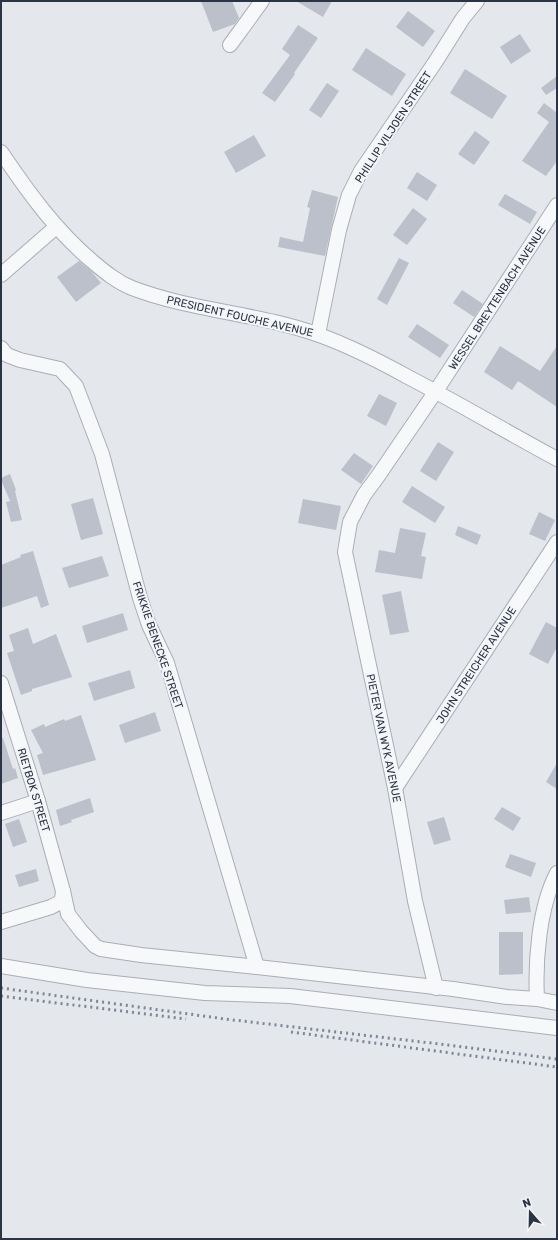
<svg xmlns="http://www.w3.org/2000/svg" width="558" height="1240" font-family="Rubik,sans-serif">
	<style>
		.building { fill: #bbc0ca }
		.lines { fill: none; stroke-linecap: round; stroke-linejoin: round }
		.minor-casing { stroke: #a9aeb7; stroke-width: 16 }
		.minor { stroke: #f7f8fa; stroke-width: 14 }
		.rail { stroke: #7d8696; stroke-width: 3; stroke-dasharray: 2 4; stroke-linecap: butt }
		.labels { text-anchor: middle; stroke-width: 4; stroke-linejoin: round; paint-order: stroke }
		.street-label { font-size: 11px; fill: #2b3445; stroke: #f4f6f9 }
	</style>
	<rect width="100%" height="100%" fill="#e4e7ec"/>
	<!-- building -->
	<g class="building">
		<path d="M201,1H232L239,18L235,24L213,32Z"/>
		<path d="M296,1H332L323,17Z"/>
		<path d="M408,11L435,31L423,47L396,27Z"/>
		<path d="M298,25L318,38L294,73L295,74L275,102L262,93L290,55L282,49Z"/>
		<path d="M520,34L531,51L511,64L500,47Z"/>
		<path d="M366,48L406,74L392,96L352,70Z"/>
		<path d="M465,69L507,96L492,119L450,93Z"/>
		<path d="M557,76V88L546,95L541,88Z"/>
		<path d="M327,83L339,91L321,118L309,110Z"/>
		<path d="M544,103L556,112L557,110V161L546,176L522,161L549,122L537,113Z"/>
		<path d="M475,131L490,142L474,165L458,154Z"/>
		<path d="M254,135L266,156L236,173L224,152Z"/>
		<path d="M417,172L437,185L427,201L407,188Z"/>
		<path d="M312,190L338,197L325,256L278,247L280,237L303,242L310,208L307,207Z"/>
		<path d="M505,194L537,212L530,224L498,205Z"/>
		<path d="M413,208L427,219L407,245L393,235Z"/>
		<path d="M399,258L409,263L387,305L377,299Z"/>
		<path d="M79,261L92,272L101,283L76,302L57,277Z"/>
		<path d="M462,290L483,304L474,317L453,303Z"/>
		<path d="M417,324L449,345L440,358L408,337Z"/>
		<path d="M500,346L540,371L557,346V407L518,381L512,390L484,372Z"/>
		<path d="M379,394L397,403L386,426L367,416Z"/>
		<path d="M438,442L454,452L436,481L420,471Z"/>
		<path d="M354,453L373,466L361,484L341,470Z"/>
		<path d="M10,474L16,490L15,491L22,520L11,522L6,502L10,501L1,480V478Z"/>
		<path d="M412,486L445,507L435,523L402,502Z"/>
		<path d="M93,498L103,534L81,540L71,504Z"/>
		<path d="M303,499L341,506L336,530L298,523Z"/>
		<path d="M539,512L555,520L545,541L529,534Z"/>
		<path d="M458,526L481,535L477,545L455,535Z"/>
		<path d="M400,528L426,533L421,556L426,557L422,579L375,572L379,550L395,553Z"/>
		<path d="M33,551L49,605L41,608L37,596L1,608V565L21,557L20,555Z"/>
		<path d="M102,556L109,576L69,588L62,568Z"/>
		<path d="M401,591L409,632L390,635L382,595Z"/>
		<path d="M123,613L128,630L87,643L82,626Z"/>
		<path d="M546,622L557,628V647L548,664L529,654Z"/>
		<path d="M28,628L33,644L56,634L72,677L32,689V691L21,695L7,653L14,651L9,635Z"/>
		<path d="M130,670L135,688L94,701L88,683Z"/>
		<path d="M155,712L161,731L125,743L119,725Z"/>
		<path d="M81,715L96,760L43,775L37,755L43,753L31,730L44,724L45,727L64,719L65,721Z"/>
		<path d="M1,738H3L13,769L15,768L18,778L1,784Z"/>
		<path d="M557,763V789L546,782Z"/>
		<path d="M90,798L94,812L71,820L72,822L60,826L56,810Z"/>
		<path d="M502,807L521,818L513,831L494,819Z"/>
		<path d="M444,817L451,840L434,845L427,822Z"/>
		<path d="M19,819L27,842L13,847L5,824Z"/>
		<path d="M510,854L536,863L531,877L505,867Z"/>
		<path d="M36,869L39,881L19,887L15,875Z"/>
		<path d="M529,897L531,912L506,914L504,900Z"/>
		<path d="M499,932H523V974L499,975Z"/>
	</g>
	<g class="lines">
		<!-- minor casing -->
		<g class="minor-casing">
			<g id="minor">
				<path d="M230,45L262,1"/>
				<path d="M1,152C28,192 56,231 93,262C105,272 117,282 132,288C192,311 258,313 319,335C350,346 379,361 408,377C458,403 507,432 557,459"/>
				<path d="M1,275L56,227"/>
				<path d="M318,334L339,230L349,195L361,171L436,61L463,18L477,1"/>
				<path d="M1,348L7,355L20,360L60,369L76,386L102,454L140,598L149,625L167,663L257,967"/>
				<path d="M1,683L38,801L63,891C62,902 61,902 51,907L1,922"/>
				<path d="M395,788L557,542"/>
				<path d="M1,813L38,801"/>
				<path d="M63,891L68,914L81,931L95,946L101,949L141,955L257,967L453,989L507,997L537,999L557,1003"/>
				<path d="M1,966L87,980L205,993L290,996L557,1028"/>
				<path d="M436,988L415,901L395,788L345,552L350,522L364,495L378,476L436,391L557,205"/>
				<path d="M537,999C535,961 539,907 557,873"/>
			</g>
		</g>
		<!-- minor -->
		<use href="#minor" class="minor"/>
		<!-- rail -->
		<g class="rail">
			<path d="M1,988L225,1019L448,1045L557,1059"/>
			<path d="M1,996L186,1019"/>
			<path d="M291,1032L557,1067"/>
		</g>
	</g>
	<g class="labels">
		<!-- street labels -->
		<g class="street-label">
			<text transform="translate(393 127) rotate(-57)" y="4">PHILLIP VILJOEN STREET</text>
			<text transform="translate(497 298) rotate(-57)" y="4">WESSEL BREYTENBACH AVENUE</text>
			<text transform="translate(240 316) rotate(13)" y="4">PRESIDENT FOUCHE AVENUE</text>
			<text transform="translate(158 645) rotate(71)" y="4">FRIKKIE BENECKE STREET</text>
			<text transform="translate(476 665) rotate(-57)" y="4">JOHN STREICHER AVENUE</text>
			<text transform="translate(384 738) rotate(78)" y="4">PIETER VAN WYK AVENUE</text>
			<text transform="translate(34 790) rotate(73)" y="4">RIETBOK STREET</text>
		</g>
	</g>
	<!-- border -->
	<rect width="558" height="1240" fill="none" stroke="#2b3445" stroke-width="4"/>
	<!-- north arrow -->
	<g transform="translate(530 1212) rotate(340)" stroke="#f4f6f9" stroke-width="3" paint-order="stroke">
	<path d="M0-3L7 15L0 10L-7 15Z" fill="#2b3445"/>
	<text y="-6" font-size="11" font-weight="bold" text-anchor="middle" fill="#2b3445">N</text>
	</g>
</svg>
